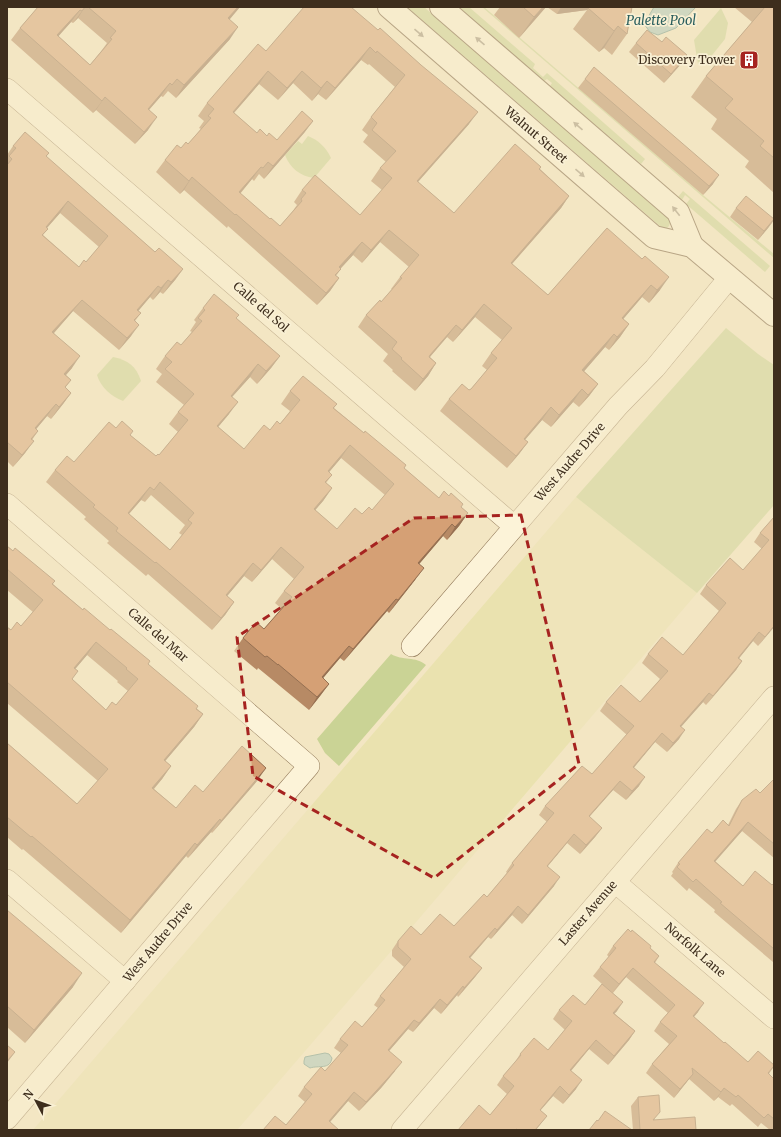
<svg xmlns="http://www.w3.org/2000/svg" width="781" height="1137" font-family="Merriweather,serif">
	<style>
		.farmland { fill: #eae2af }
		.green { fill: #cad395 }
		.water { fill: #a6c5bd; stroke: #6b958c }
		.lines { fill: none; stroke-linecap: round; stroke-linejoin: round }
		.street-casing { stroke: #907757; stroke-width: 22 }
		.secondary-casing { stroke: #72583a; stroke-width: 24 }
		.street { stroke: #fcf3d8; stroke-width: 21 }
		.secondary { stroke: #fcf3d8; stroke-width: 22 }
		.wall { fill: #b78a65; fill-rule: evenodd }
		.shaded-wall { fill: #957052 }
		.building { fill: #d5a075; stroke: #957052; fill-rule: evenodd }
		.oneway { fill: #9d907a }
		.marked { fill: none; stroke: #a62320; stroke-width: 3; stroke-dasharray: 8 5; stroke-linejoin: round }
		.labels { text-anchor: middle; stroke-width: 3.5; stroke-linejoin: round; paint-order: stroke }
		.poi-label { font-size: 12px; fill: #3e2e1d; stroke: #f9f0d4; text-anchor: end }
		.street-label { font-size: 12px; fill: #3e2e1d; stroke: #f9f0d4 }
		.water-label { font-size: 13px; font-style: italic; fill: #2b5f5e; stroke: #f9f0d4 }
	</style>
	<rect width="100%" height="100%" fill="#f3e6c3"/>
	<!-- farmland -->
	<path class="farmland" d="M576,497L697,593L405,935L237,1130H33Z"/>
	<!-- green -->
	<g class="green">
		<path d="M407,7H424L669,217L671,220L669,226L667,228L661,227Z"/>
		<path d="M458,7H469L535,64L533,68L543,77L547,73L645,159L641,164L550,86L552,83L547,79L544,81Z"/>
		<path d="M482,7H484L703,195L774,254V258Z"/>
		<path d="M721,8L728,23L725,39L705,64H698L694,40Z"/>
		<path d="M308,136C318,140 326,147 331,158L314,178C300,176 290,168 285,155L298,141L302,144Z"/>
		<path d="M683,191L770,266L765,272L686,204L690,199L685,195L682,200L678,197Z"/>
		<path d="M726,328L758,354L774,365V505L697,593L576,497Z"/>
		<path d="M113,357C128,360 136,366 141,381L123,401C111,396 101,388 97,375Z"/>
		<path d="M391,654C402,661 416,656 426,665L339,766L325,753L317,739Z"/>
	</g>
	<!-- water -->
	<g class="water">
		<path d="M654,7H696L676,28L658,35L650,32L644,24Z"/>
		<path d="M325,1053L329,1054L332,1058C330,1070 319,1065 310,1068L304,1064V1061L305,1057Z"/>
	</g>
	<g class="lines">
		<!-- street casing -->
		<g class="street-casing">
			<g id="street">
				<path d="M7,89L514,526"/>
				<path d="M7,504L309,766L205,887L7,1119"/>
				<path d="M412,646L618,406L655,368L729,278"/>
				<path d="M7,880L125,981"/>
				<path d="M615,882L774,1018"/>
				<path d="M402,1130L774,697"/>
			</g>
		</g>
		<!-- secondary casing -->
		<g class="secondary-casing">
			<g id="secondary">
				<path d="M389,7L654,237L692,246L774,315"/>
				<path d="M441,7L678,212L692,246"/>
			</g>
		</g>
		<!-- street -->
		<use href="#street" class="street"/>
		<!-- secondary -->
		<use href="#secondary" class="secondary"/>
	</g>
	<!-- wall -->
	<g class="wall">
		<path d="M38,7H240L229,19L230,39L176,98L168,91L163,97L161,96L149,110L148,130L135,144L96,110L93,113L11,40L20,28ZM78,18L107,43L102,50L90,65L58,36L71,22L73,23Z"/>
		<path d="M351,7L469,124L418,182L454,213L541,167L540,169L569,196L561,208L512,264L548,295L607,228L660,290L649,303L642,297L623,319L629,324L620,337L609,350L605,347L584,371L598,384L589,396L579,407L573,402L551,427L542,420L525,440L528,442L519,454L507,468L440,411L449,399L471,389L487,370L482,366L491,353L502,340L475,317L453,342L447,337L430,357L436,363L428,376L415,391L392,371L393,370L383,361L388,354L358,327L366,315L381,302L392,289H391L400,277L409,267L380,242L362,263L353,255L340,269H341L336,276L339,278L330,291L317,305L228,226L227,228L184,190L180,194L156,172L165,160L188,144L201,129L199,128L204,121L198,116L207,103L266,51ZM361,60L368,65L369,64L395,87L371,117L362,130L368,135L363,142L386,162L380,168L371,181L382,190L360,215L302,190L294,202L297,205L292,212L280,226L270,219L240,194L252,179L254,181L259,174L264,179L304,133L313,121L277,140L267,136L257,133L234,113L259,84L278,100L293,83L312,101L318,94L326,100Z"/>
		<path d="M500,7H546L519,38L494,15Z"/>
		<path d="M547,7H632L627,34L612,55L604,48L599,52L573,29L587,10L557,14Z"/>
		<path d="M734,7H774V193L745,167L749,161L711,129L717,119L691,97L706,76L752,22Z"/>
		<path d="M636,43L681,64L664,83L629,52Z"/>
		<path d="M585,79L713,184L703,195L578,88Z"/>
		<path d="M13,146L49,153L46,157L155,252L183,269L175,280L163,294L160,292L153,300L150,297L138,311L141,313L135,321L131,336L119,350L73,311L54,333L72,368L66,375L71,380L65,388L71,393L63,404L51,419L47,416L36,429L38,431L32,440L25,453L13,467L7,461V155ZM60,213L99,247L86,262L79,267L43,235L48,229L47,228Z"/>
		<path d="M736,208L774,220L768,228L758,240L730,217Z"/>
		<path d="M203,308L236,318L280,356L271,368L257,384L250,377L232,397L229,414L218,427L244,449L270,430L280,424L290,411L281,404L290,391L337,404L334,408L364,433L406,465L404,468L439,498L461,507L468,513L459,526L447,540L443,536L419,564L415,580L389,613L387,611L344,661L340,658L323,678L329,684L320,696L309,710L269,677L258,668L257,670L234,651L243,638L264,629L282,609L275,603L284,591L294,579L272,559L252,582L244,576L227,596L234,602L225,615L212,630L148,574L146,576L107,543L109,541L84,519L86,517L46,482L55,470L74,462L116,428L130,435L156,456L159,455L178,432L169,424L178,412L184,405L156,382L162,374L156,369L165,356L181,345L192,332L190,331L196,322L194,320ZM341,458L385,495L372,510L362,514L337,529L315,510L323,501L332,488L326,483L332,475L329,472ZM151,495L185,525L179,533L182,535L170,550L129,514L141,500L145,502Z"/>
		<path d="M774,517V627L758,646L753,641L739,658L742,661L736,670L706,705L703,702L681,726L679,739L667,752L655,742L634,767L639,786L626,800L613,790L589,817L602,828L595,837L580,854L567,843L548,866L554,886L522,924L512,915L491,939L488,937L470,958L482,968L475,977L458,997L457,995L441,1014L434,1008L413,1032L408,1029L389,1051L395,1071L381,1088L359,1111L348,1101L330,1122L286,1125L305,1102L298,1096L304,1087L325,1071L341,1053L334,1048L340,1039L362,1027L378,1008L374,1005L380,996L404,967L392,956V950L398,941L454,926L487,897L507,873L506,872L512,863L547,822L539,815L545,806L592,774L627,735L600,711L606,702H640L660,679L642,663L648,654L683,655L719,611L700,594L706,585L743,570L762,549L754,542L760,533Z"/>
		<path d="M7,546L55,581L53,584L83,610L150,661L148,664L203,714L194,727L165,761L171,766L162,779L154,789L176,808L203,792L257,781L212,833L211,832L188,858L186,856L121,933L23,849L22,850L7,837V743L77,804L98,781L7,703V627L11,630L21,626L33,612L7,590ZM87,655L118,681L117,682L128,691L116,705L106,710L72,679L75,669Z"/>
		<path d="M774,779V858L742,831L715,861L743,886L772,885L774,883V961L773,962L714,912L715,910L689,888L687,891L671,876L673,873L672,872L678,863L712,833L728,825L736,809L742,800L760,793Z"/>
		<path d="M7,910L73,987L25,1043L7,1027Z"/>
		<path d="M613,946L650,948L659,956L655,963L698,1012L694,1017L724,1043L748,1062L774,1066L769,1074L774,1079V1130H770L761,1123L758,1127L732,1104L730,1106L718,1097L714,1101L689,1079L674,1098L646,1073L652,1064L669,1044L654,1031L660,1022L668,1013L626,977L613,993L617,1011L614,1013L635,1031L629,1040L608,1065L589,1049L571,1071L576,1089L563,1104L553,1096L540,1110L547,1116L536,1130H458L490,1115L507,1094L497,1085L503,1076L514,1064L520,1054L548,1050L565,1030L553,1019L559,1010L585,1005L602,984L593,976L600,967L609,957L607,955Z"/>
		<path d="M638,1097L655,1120L696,1130H633L631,1106Z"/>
	</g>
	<!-- shaded-wall -->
	<g class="shaded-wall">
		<path d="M85,7L78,18L73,23Z"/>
		<path d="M238,7H240L220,31L228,18Z"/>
		<path d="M543,7H546L519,38L534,17Z"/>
		<path d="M561,7H590L587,10L557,14Z"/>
		<path d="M80,10L71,22L49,47L57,35Z"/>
		<path d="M618,26L604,48L599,52L614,31Z"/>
		<path d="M238,27L230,39L176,98L184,85Z"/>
		<path d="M370,47L361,60L326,100L335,88Z"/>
		<path d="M687,55L681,64L664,83L671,74Z"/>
		<path d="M268,71L259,84L224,124L233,112Z"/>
		<path d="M302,71L293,83L278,100L287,88Z"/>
		<path d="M327,81L318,94L312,101L321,88Z"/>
		<path d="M170,83L161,96L139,121L148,109Z"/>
		<path d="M105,97L96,110L93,113Z"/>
		<path d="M478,112L469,124L408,193L417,181Z"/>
		<path d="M157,117L148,130L135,144L144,132Z"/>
		<path d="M313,121L304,133L264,179L273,166Z"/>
		<path d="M261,167L252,179L230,205L239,192Z"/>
		<path d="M719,175L713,184L703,195L709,186Z"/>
		<path d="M192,177L184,190L180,194L189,181Z"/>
		<path d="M569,196L561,208L502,275L511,263Z"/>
		<path d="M68,201L60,213L37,239L46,227Z"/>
		<path d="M774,220L768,228L758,240L764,231Z"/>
		<path d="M389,230L380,242L362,263L371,250Z"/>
		<path d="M362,242L353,255L330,280L339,267Z"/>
		<path d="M183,269L175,280L163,294L171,282Z"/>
		<path d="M669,277L660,290L649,303L657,290Z"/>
		<path d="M339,278L330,291L317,305L326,293Z"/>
		<path d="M168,280L160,292L153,300L161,288Z"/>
		<path d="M651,285L642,297L613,331L622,318Z"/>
		<path d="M158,286L150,297L129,322L137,310Z"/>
		<path d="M82,300L73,311L44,344L52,332Z"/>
		<path d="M484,304L475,317L453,342L462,330Z"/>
		<path d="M629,324L620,337L609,350L617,337Z"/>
		<path d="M139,325L131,336L119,350L127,338Z"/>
		<path d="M456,325L447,337L421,367L430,355Z"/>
		<path d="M614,334L605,347L574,383L582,370Z"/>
		<path d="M80,356L72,368L56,386L64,374Z"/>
		<path d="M280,356L271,368L257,384L266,371Z"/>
		<path d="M436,363L428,376L415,391L423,379Z"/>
		<path d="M258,364L250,377L222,408L231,396Z"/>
		<path d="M598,384L589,396L579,407L588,395Z"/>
		<path d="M582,389L573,402L551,427L559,415Z"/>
		<path d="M71,393L63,404L51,419L59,407Z"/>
		<path d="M238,402L229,414L208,439L217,426Z"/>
		<path d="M56,404L47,416L27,440L35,428Z"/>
		<path d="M551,407L542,420L515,451L524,439Z"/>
		<path d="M34,441L25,453L13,467L22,455Z"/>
		<path d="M528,442L519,454L507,468L516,456Z"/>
		<path d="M350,445L341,458L319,484L328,471Z"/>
		<path d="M150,487L141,500L119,525L128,513Z"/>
		<path d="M332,488L323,501L305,522L314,509Z"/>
		<path d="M468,513L459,526L447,540L455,527Z"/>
		<path d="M452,524L443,536L409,576L418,563Z"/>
		<path d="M281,547L272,559L252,582L261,570Z"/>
		<path d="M253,563L244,576L217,608L226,595Z"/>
		<path d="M424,568L415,580L389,613L398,600Z"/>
		<path d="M396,599L387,611L344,661L353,649Z"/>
		<path d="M234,602L225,615L212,630L221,618Z"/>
		<path d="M774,626V627L758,646L765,637Z"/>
		<path d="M759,632L753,641L732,667L738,658Z"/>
		<path d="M96,642L87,655L65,681L74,668Z"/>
		<path d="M349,646L340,658L313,690L322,677Z"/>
		<path d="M742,661L736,670L706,705L713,696Z"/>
		<path d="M329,684L320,696L309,710L317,697Z"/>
		<path d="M709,693L703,702L674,735L680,726Z"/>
		<path d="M203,714L194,727L155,773L164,760Z"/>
		<path d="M685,730L679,739L667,752L673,743Z"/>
		<path d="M662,733L655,742L627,776L633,767Z"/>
		<path d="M171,766L162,779L143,801L152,788Z"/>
		<path d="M266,768L257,781L212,833L221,821Z"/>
		<path d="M645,777L639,786L626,800L632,791Z"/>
		<path d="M620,781L613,790L582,825L589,816Z"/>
		<path d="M220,819L211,832L188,858L197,845Z"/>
		<path d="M748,822L742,831L708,870L714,861Z"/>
		<path d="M602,828L595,837L580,854L586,845Z"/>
		<path d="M574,834L567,843L540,875L547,866Z"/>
		<path d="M195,843L186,856L121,933L130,920Z"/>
		<path d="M560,877L554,886L522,924L528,915Z"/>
		<path d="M518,906L512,915L491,939L497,930Z"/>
		<path d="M495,928L488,937L463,966L469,957Z"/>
		<path d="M482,968L475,977L458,997L464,988Z"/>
		<path d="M633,968L626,977L612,993L619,984Z"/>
		<path d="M82,973L73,987L25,1043L34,1030Z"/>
		<path d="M463,986L457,995L441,1014L447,1005Z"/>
		<path d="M440,999L434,1008L413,1032L419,1023Z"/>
		<path d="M623,1002L617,1011L607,1022L613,1013Z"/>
		<path d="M704,1003L698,1012L686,1025L693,1016Z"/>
		<path d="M414,1020L408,1029L382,1059L388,1050Z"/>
		<path d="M635,1031L629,1040L608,1065L614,1056Z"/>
		<path d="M596,1040L589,1049L564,1079L570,1070Z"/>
		<path d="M15,1052L7,1063V1061Z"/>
		<path d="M402,1062L395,1071L381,1088L359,1111L366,1102Z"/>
		<path d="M693,1074L686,1083L674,1098L680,1089Z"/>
		<path d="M582,1080L576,1089L563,1104L569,1095Z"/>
		<path d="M560,1086L553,1096L533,1119L540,1110Z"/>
		<path d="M724,1088L718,1097L714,1101L721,1092Z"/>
		<path d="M354,1092L348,1101L323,1130L329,1121Z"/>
	</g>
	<!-- building -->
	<g class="building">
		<path d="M38,7H85L82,11L80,10L57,35L90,65L112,39L110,38L116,31L88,7H238L228,18L238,27L184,85L177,79L172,85L170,83L148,109L157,117L144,132L105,97L102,101L20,28Z"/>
		<path d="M304,7H351L378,30L380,28L421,65L478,112L417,181L454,213L515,144L541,167L539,169L569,196L511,263L548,295L607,228L642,259L645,256L669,277L657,290L651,285L622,318L629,324L617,337L614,334L582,370L598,384L588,395L582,389L559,415L551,407L524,439L528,442L516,456L449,399L462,384L469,390L471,389L497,358L491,353L512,328L484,304L462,330L456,325L430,355L429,357L436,363L423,379L401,359L402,358L392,349L397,342L366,315L380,300L381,302L402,278L400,277L419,255L389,230L371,250L362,242L339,267L341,269L335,275L339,278L326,293L236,214L235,215L192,177L189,181L165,160L177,145L181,148L186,142L188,144L211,118L208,116L214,109L207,103L258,44L266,51ZM370,47L376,53L377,51L405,75L371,117L377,123L372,130L396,151L380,168L392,178L360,215L315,175L302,190L306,193L301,199L302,201L280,226L271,218L270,219L239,192L261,167L263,168L268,162L273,166L313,121L302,111L277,140L269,133L267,136L260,129L257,133L233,112L268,71L287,88L302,71L321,88L327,81L335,88Z"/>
		<path d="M523,7H543L534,17Z"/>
		<path d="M589,7H632L627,34L618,26L614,31L588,8Z"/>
		<path d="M765,7H774V158L760,146L764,141L725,108L733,99L706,76Z"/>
		<path d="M647,30L662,42L666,37L687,55L671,74L636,43Z"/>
		<path d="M594,67L719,175L709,186L585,79Z"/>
		<path d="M25,132L49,153L46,156L155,252L159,248L183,269L171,282L168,280L161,288L158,286L137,310L141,313L134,320L139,325L127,338L82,300L52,332L80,356L64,374L71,380L65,387L71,393L59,407L56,404L35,428L38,431L31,439L34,441L22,455L7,442V165L12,159L9,156L16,148L13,146ZM68,201L108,236L86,262L84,260L79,267L42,235L48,229L46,227Z"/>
		<path d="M746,196L774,219L764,231L736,208Z"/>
		<path d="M214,294L239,315L236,318L280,356L266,371L258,364L231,396L238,402L217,426L244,449L264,425L270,430L277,421L280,424L300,400L290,391L303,376L337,404L333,408L364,433L365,431L406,465L404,468L439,498L444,491L449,496L451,493L463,504L461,507L468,513L455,527L452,524L418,563L424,568L398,600L396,599L353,649L349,646L322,677L329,684L317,697L278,664V665L267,656L265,657L243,638L256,622L264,629L292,597L284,591L304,567L281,547L261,570L253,563L226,595L234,602L221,618L156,562L155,563L116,531L118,528L93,507L95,505L55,470L67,456L74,462L109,422L116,428L122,421L133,431L130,435L156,456L158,454L159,455L188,420L178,412L194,394L165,369L172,362L165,356L177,342L181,345L202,321L198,318L205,310L203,308ZM350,445L394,484L372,510L369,507L362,514L355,508L337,529L314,509L332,488L325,482L332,475L328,471ZM160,482L194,513L188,520L192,523L170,550L128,513L150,487L154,490Z"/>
		<path d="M774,517V626L765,637L759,632L738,658L742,661L713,696L709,693L680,726L685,730L673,743L662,733L633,767L645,777L632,791L620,781L589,816L602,828L586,845L574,834L547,866L560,877L528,915L518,906L497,930L495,928L469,957L482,968L464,988L463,986L447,1005L440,999L419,1023L414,1020L388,1050L402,1062L387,1079L366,1102L354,1092L329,1121L339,1130H263L275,1116L286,1125L312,1094L304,1087L321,1067L325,1071L348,1045L340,1039L355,1021L362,1027L385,1000L380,996L411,959L398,947V941L411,926L421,935L440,914L454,926L484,894L487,897L514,865L512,863L554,813L545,806L582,766L592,774L634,726L606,702L621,685L640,702L668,671L648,654L662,637L683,655L726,603L706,585L730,558L743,570L769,540L760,533Z"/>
		<path d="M7,546L13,551L15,548L55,581L52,584L83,610L84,608L110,630L111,629L150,661L148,664L198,706L196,709L203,714L164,760L171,766L152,788L176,808L195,785L203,792L242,746L266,768L221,821L220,819L197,845L195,843L130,920L32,836L31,837L7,817V743L77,804L108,769L7,682V627L11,630L17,622L21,626L43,600L7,569ZM96,642L127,668L126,669L138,679L116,705L112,702L106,710L72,679L78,671L74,668Z"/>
		<path d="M774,779V844L748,822L714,861L743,886L755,871L772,885L774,883V949L720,903L722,902L696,879L693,882L677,867L680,864L678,863L707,829L712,833L723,820L729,826L742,800L756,789L760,793Z"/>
		<path d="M7,910L82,973L34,1030L7,1006Z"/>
		<path d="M628,929L631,932L632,930L651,946L650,948L659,956L654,962L704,1003L693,1016L724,1043L725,1042L748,1062L758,1051L774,1065V1066L768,1073L774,1079V1119L768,1114L764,1118L738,1095L736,1097L724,1088L721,1092L692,1068L693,1074L680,1089L652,1064L677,1036L660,1022L675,1005L633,968L619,984L600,967L616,948L613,946Z"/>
		<path d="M602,984L623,1002L613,1013L635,1031L614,1056L596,1040L570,1070L582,1080L569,1095L560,1086L540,1110L547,1116L535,1130H518L516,1129L515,1130H458L479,1105L490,1115L514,1086L503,1076L521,1055L520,1054L534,1038L548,1050L572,1021L559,1010L573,995L585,1005Z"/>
		<path d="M7,1045L15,1052L7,1061Z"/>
		<path d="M659,1095L660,1112L653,1120L695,1117L696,1130H640L638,1097Z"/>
		<path d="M605,1111L632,1130H589L597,1120L598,1121Z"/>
	</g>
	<!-- one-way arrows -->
	<defs><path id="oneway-solid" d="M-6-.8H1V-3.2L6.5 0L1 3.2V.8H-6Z"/></defs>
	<g class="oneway">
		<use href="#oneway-solid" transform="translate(419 33) rotate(41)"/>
		<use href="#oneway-solid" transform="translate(480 41) rotate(-139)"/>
		<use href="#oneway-solid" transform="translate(578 126) rotate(-139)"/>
		<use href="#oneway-solid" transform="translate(580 173) rotate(41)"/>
		<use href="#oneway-solid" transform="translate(676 211) rotate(-128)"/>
	</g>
	<!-- marked area -->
	<path d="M0 0H781V1137H0ZM521,515L579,764L434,878L253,776L237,637L414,518Z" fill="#f3e6c3" fill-opacity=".55" fill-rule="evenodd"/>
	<path class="marked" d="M521,515L579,764L434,878L253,776L237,637L414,518Z"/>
	<!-- icons -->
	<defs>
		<g id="building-square" transform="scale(1)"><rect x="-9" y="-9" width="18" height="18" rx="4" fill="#a62320" stroke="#f9f0d4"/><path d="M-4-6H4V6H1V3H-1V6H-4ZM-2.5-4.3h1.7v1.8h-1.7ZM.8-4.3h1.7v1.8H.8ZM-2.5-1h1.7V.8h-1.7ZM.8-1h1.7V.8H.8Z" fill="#fff"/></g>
	</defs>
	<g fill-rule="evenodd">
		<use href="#building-square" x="749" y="60"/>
	</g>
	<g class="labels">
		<!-- poi labels -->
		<g class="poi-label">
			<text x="735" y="64">Discovery Tower</text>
		</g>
		<!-- street labels -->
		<g class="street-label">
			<text transform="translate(536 135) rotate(41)" y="4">Walnut Street</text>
			<text transform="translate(261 307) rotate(41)" y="4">Calle del Sol</text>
			<text transform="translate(570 462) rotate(-49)" y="4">West Audre Drive</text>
			<text transform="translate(158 635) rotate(41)" y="4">Calle del Mar</text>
			<text transform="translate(588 913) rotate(-49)" y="4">Laster Avenue</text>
			<text transform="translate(158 942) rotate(-50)" y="4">West Audre Drive</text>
			<text transform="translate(695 950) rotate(41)" y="4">Norfolk Lane</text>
		</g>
		<!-- water labels -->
		<g class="water-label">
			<text x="661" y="25">Palette Pool</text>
		</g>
	</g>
	<!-- border -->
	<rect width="781" height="1137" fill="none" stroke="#3e2e1d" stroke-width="16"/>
	<!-- north arrow -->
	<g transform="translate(36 1101) rotate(311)" stroke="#f9f0d4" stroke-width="3" paint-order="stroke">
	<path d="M0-3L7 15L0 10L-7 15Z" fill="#3e2e1d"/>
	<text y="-6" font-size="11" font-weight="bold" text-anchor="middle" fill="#3e2e1d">N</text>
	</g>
</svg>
